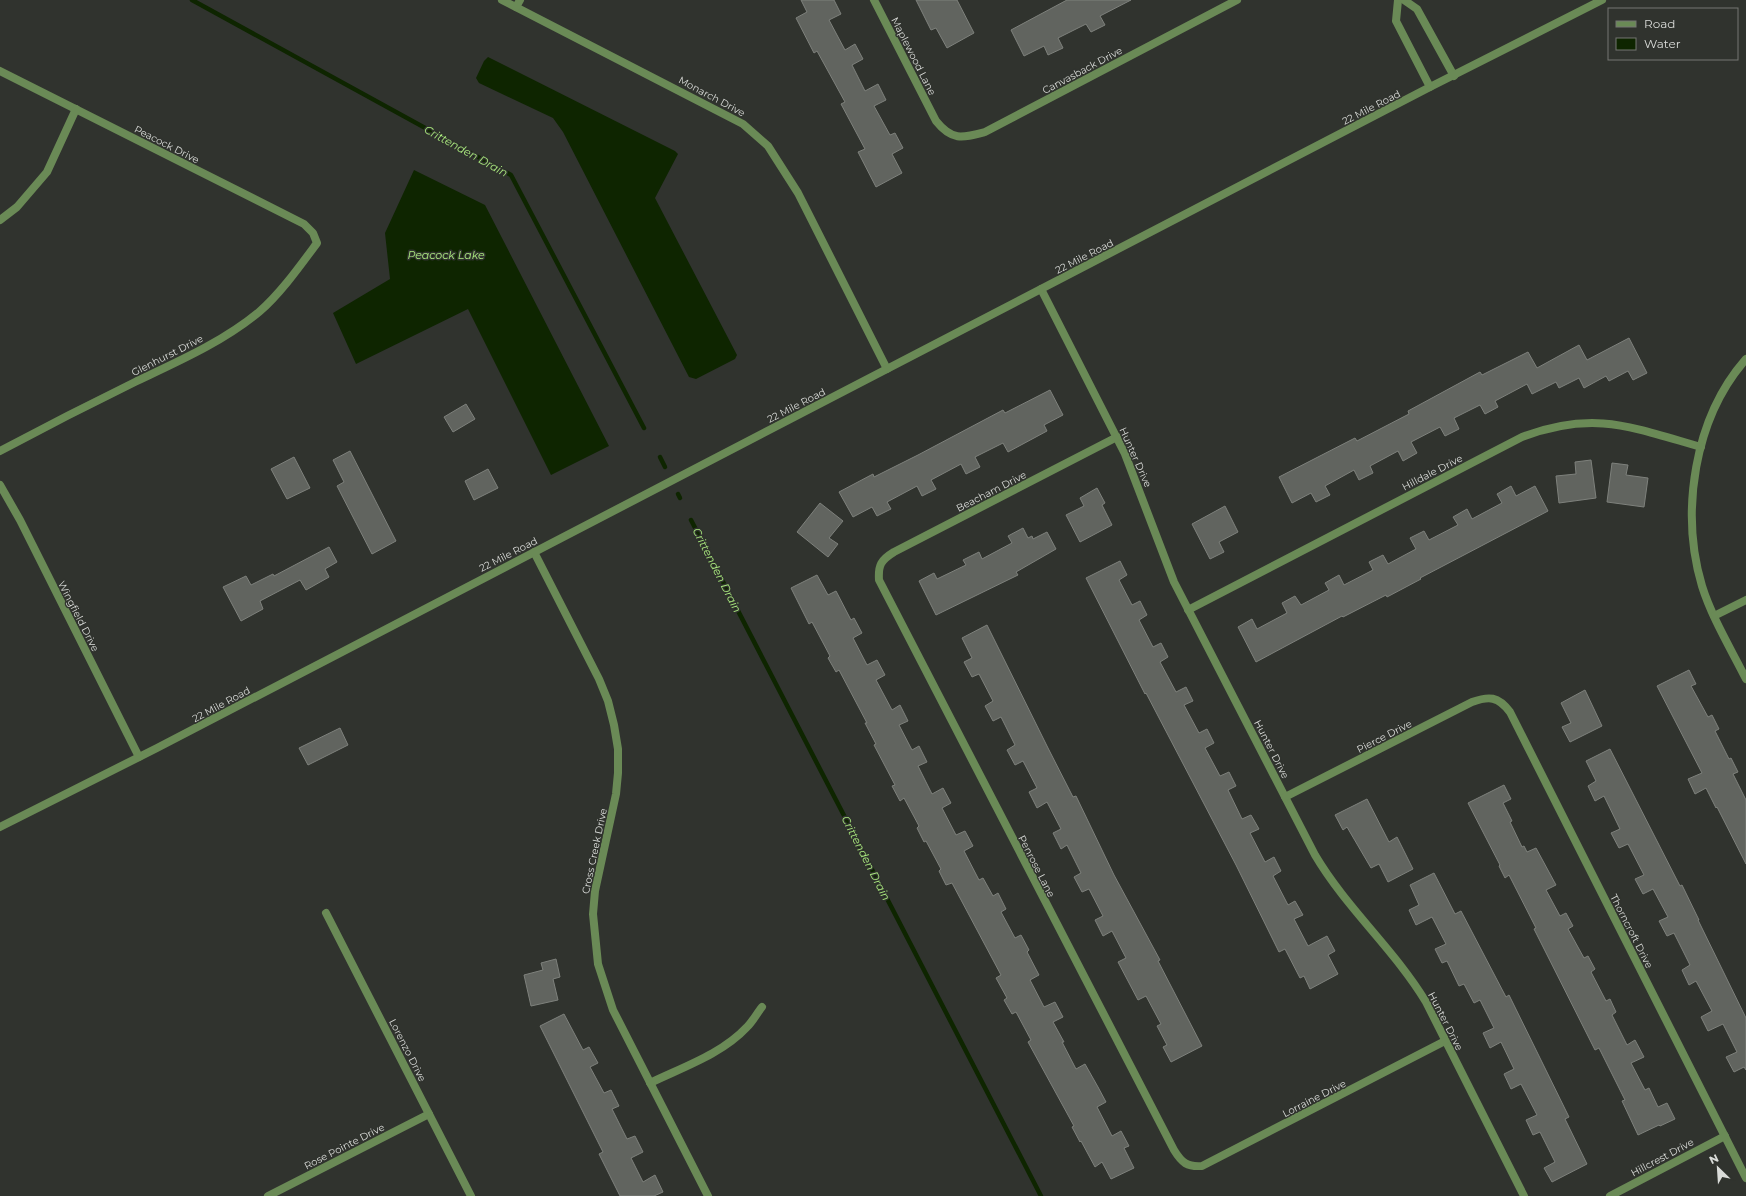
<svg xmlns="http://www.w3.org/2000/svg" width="1746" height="1196" font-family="Montserrat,sans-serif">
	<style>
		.water { fill: #0e2500 }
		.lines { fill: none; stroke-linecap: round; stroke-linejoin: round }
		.stream { stroke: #0e2500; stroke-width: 4.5 }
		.building { fill: #61645f; stroke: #7e817c }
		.minor { stroke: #6a8a56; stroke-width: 8 }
		.tertiary { stroke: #6a8a56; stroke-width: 8 }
		.labels { text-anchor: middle; stroke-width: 3; stroke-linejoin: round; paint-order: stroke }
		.street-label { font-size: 10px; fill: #dadcd9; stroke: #30332e }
		.water-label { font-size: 11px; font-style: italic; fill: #aaea7e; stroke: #30332e }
	</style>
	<rect width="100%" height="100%" fill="#30332e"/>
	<!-- water -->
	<g class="water">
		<path d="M488,57L675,151L678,154L655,198L737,355L735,359L696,379L689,377L563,132L553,118L479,83L476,78L484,61Z"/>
		<path d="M414,170L485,205L609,446L551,475L468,309L356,364L333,313L390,279L385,233Z"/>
	</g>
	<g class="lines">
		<!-- stream -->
		<g class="stream">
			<path d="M192,0L511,175L644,428"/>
			<path d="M660,457L665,467"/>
			<path d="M678,494L680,498"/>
			<path d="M691,520L1041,1196"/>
		</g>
	</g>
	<!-- building -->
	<g class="building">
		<path d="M801,0H834L841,14L829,20L845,50L855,44L863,59L852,65L865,91L878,84L886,100L874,106L890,135L895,133L903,148L892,154L902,173L876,187L858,152L865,149L841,104L845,102L817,51L814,53L796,18L807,12Z"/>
		<path d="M916,0H957L974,33L947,48L936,28L931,30Z"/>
		<path d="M1067,0H1131L1100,16L1105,25L1091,32L1086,24L1058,38L1063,48L1048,55L1044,46L1024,56L1011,30Z"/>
		<path d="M1629,338L1647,373L1633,380L1628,371L1609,381L1606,376L1584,388L1579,378L1559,388L1556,382L1532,394L1527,384L1495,401L1498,407L1485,414L1480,405L1454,418L1459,429L1445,436L1440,427L1411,442L1417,453L1403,461L1398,451L1370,466L1373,473L1359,480L1354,470L1325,486L1330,495L1316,502L1311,493L1292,503L1279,477L1355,438L1357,441L1409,414L1408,411L1480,372L1482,375L1528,352L1537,368L1579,345L1587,360Z"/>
		<path d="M1050,390L1063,415L1044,425L1047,431L1008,452L1003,443L975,457L980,467L966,474L961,464L931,480L936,489L922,496L917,486L887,502L891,509L877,516L872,507L853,517L839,492L873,474L874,477L918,455L1003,410L1005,413Z"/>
		<path d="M466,404L475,419L453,432L444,417Z"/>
		<path d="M350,451L396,541L372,554L337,486L344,482L333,460Z"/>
		<path d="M294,457L310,488L287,499L271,469Z"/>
		<path d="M1591,460L1596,498L1559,503L1556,476L1576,474L1575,462Z"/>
		<path d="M1612,463L1628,465L1626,475L1648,478L1644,507L1607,502Z"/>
		<path d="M488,469L498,488L474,500L465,481Z"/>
		<path d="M1511,486L1516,496L1535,486L1548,511L1420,578L1421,579L1387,597L1386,595L1343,617L1342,616L1256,662L1238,627L1252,619L1257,629L1287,613L1282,603L1295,596L1301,605L1329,590L1325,583L1339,575L1344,585L1373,570L1369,562L1383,555L1388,564L1416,549L1410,538L1424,531L1429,540L1458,525L1453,517L1467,509L1472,519L1502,503L1497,494Z"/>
		<path d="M1097,488L1105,503L1102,505L1112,525L1080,542L1066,515L1084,506L1080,498Z"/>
		<path d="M820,503L843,521L829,538L838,544L828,557L797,532Z"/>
		<path d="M1225,506L1238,532L1219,542L1224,552L1210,559L1192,524Z"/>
		<path d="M1023,528L1028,538L1032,536L1033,539L1047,532L1056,549L1016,572L1018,575L936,615L919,581L934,573L937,579L966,565L963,560L979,552L982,559L1012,543L1008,536Z"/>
		<path d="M329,547L337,562L325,569L329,577L306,590L300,580L260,601L263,609L241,621L223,587L246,576L251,585L273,574L274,576Z"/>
		<path d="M1120,561L1127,575L1119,580L1132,605L1140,601L1147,615L1139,620L1153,647L1161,643L1168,657L1160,662L1176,692L1186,687L1193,701L1184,705L1199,733L1207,729L1214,743L1205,748L1220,776L1229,772L1236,786L1228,790L1242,819L1251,815L1259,829L1250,833L1265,862L1274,857L1281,871L1273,876L1288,905L1295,901L1303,915L1294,919L1308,946L1327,936L1335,951L1328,955L1338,974L1310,989L1304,976L1300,978L1285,949L1279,952L1236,865L1146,693L1145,694L1086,578Z"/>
		<path d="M817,575L828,595L836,591L851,620L854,618L862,633L853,638L867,665L877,660L885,675L876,680L892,710L900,705L908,721L899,725L912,750L919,746L927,762L918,766L932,794L943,788L951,803L942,808L956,835L965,831L973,846L964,851L979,880L983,878L993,896L998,893L1006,909L1001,912L1015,938L1021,935L1029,950L1027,952L1039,975L1030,980L1044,1007L1055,1002L1063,1017L1053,1022L1064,1042H1062L1076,1069L1085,1064L1098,1087L1106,1102L1097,1107L1112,1136L1121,1131L1129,1146L1124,1148L1134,1168L1111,1179L1102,1162L1095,1167L1081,1141L1080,1142L1072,1127L1074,1126L1028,1042L1031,1040L1016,1012L1012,1014L1004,1000L1007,998L996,978L1001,975L952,883L946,885L939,871L941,869L926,841L924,842L917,828L919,826L904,798L900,801L892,786L895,785L874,745L876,744L865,723H867L839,670L836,672L828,658L830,656L812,622L809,624L791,588Z"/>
		<path d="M987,625L1048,748L1073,797L1076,796L1114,875L1160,960L1158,961L1202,1046L1171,1062L1163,1047L1167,1045L1157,1026L1161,1024L1146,996L1138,1000L1118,962L1126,958L1112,931L1103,936L1095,920L1103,916L1089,889L1082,892L1074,877L1081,873L1067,845L1061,849L1053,833L1061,829L1047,802L1037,808L1029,792L1037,788L1023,761L1015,765L1007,750L1015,745L1001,717L993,721L985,706L993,701L979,674L972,677L964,662L972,658L962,638Z"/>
		<path d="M1689,670L1696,684L1691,686L1708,717L1712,715L1719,729L1715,731L1729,759L1731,758L1738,772L1733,774L1746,800V864L1717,807L1716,808L1706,788L1695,794L1688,779L1702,773L1657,686Z"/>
		<path d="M1585,690L1602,726L1570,742L1562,727L1571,723L1561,703Z"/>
		<path d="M340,728L348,745L308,765L299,748Z"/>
		<path d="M1610,749L1680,886L1682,885L1699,920H1698L1746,1018V1070L1744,1067L1734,1072L1726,1057L1737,1052L1723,1024L1708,1031L1701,1017L1712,1011L1696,981L1689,985L1682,970L1690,965L1674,933L1667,936L1659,921L1668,917L1653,889L1643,894L1635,879L1644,875L1628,844L1619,848L1611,833L1620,829L1604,796L1595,801L1588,786L1596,781L1586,761Z"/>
		<path d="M1504,785L1511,799L1503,803L1512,821L1510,822L1522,847L1524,846L1527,852L1536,848L1556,885L1546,890L1560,916L1566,913L1573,926L1568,929L1584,958L1588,956L1595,969L1591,972L1606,1001L1610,999L1616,1012L1612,1015L1627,1045L1635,1040L1644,1057L1631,1063L1645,1090L1649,1088L1658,1107L1667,1103L1675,1119L1660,1126L1659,1125L1638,1135L1622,1101L1625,1100L1599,1048L1595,1050L1534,929L1536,928L1509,875L1505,878L1499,866L1500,865L1468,803Z"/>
		<path d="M1367,799L1389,842L1397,837L1413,869L1388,882L1379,864L1371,868L1347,827L1343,830L1335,815Z"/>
		<path d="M1434,873L1455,914L1461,911L1506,997L1509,995L1569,1117L1565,1119L1587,1164L1552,1182L1544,1168L1555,1162L1540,1132L1533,1135L1526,1120L1537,1115L1521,1084L1511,1089L1504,1074L1514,1069L1501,1042L1490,1048L1483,1033L1494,1028L1480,1000L1474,1003L1464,984L1459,986L1447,961L1442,963L1435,949L1446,944L1432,917L1416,925L1409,910L1419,905L1410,885Z"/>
		<path d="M556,959L560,977L553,979L558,1000L531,1006L524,975L543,970L541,963Z"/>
		<path d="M564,1014L583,1050L589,1047L598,1063L590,1067L604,1093L611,1090L619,1106L612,1109L627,1139L635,1136L643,1152L631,1158L643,1182L655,1175L663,1192L654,1196H620L599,1154L603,1152L540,1026Z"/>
	</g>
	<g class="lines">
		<!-- minor -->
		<g class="minor">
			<path d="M502,0L743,124L768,146L798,193L887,369"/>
			<path d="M874,0L936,121C952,141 962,138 985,132L1237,0"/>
			<path d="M1398,0L1396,21L1430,87"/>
			<path d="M1404,0L1417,9L1454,76"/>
			<path d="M516,7L520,0"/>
			<path d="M0,71L304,224L313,233L317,243C300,266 280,294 259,312C223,342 177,362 135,382C90,404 45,427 0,451"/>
			<path d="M0,220L17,207L47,172L76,109"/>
			<path d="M1041,289L1125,454L1174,582L1315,855C1347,909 1394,949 1426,1002L1524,1196"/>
			<path d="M1746,359C1694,418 1680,512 1702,586C1712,618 1731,649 1746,679"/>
			<path d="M1117,437L894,552C881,560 878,565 879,580L1174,1150C1182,1163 1187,1167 1202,1166L1445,1041"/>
			<path d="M0,485L20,520L139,757"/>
			<path d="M534,552L599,679L608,701L614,725L618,749V773L616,794L595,891L593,914L598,964L613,1010L708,1196"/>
			<path d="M1188,610L1522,437C1594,410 1631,427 1701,447"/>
			<path d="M1714,616L1746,600"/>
			<path d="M1285,797L1472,702C1489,696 1498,696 1510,712L1746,1178"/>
			<path d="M326,913L471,1196"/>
			<path d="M650,1083C683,1067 722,1054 747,1027C753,1021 757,1013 762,1007"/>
			<path d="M268,1196L429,1114"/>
			<path d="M1610,1196L1725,1136"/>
		</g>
		<!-- tertiary -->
		<path class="tertiary" d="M0,827L157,748L1430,87L1602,0"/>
	</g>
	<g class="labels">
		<!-- street labels -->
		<g class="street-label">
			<text transform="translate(914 56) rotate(63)" y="4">Maplewood Lane</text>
			<text transform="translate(1082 70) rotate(-28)" y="4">Canvasback Drive</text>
			<text transform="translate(712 96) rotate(28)" y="4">Monarch Drive</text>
			<text transform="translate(1371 107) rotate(-27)" y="4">22 Mile Road</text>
			<text transform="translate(167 144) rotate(27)" y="4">Peacock Drive</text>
			<text transform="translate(1084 256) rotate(-27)" y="4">22 Mile Road</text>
			<text transform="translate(167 355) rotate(-27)" y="4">Glenhurst Drive</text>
			<text transform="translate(796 405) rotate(-27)" y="4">22 Mile Road</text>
			<text transform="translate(1136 457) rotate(66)" y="4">Hunter Drive</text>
			<text transform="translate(1432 472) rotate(-27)" y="4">Hilldale Drive</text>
			<text transform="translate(991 491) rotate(-27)" y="4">Beacham Drive</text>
			<text transform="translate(508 554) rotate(-27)" y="4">22 Mile Road</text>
			<text transform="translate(79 616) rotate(63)" y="4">Wingfield Drive</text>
			<text transform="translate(221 704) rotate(-28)" y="4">22 Mile Road</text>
			<text transform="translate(1384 736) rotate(-27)" y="4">Pierce Drive</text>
			<text transform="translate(1272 749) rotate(63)" y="4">Hunter Drive</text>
			<text transform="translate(594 851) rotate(-78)" y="4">Cross Creek Drive</text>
			<text transform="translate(1037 866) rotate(63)" y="4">Penrose Lane</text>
			<text transform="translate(1632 931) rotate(63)" y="4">Thorncroft Drive</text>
			<text transform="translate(1446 1021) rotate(63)" y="4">Hunter Drive</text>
			<text transform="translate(408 1050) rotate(63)" y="4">Lorenzo Drive</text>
			<text transform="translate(1314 1098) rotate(-27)" y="4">Lorraine Drive</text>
			<text transform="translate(344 1146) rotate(-27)" y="4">Rose Pointe Drive</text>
			<text transform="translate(1662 1157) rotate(-28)" y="4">Hillcrest Drive</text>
		</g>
		<!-- water labels -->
		<g class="water-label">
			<text transform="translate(466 151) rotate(29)" y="4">Crittenden Drain</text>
			<text x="446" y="259">Peacock Lake</text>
			<text transform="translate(717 570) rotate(63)" y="4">Crittenden Drain</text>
			<text transform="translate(866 858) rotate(63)" y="4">Crittenden Drain</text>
		</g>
	</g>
	<!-- legend -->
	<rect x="1608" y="8" width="130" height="52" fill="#30332e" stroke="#747772"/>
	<rect x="1616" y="21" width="20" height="6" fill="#6a8a56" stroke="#747772"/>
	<text x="1644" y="28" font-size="12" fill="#dadcd9">Road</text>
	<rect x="1616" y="38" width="20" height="12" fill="#0e2500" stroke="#747772"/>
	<text x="1644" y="48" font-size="12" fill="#dadcd9">Water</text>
	<!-- north arrow -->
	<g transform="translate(1718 1168) rotate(335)" stroke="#30332e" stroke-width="3" paint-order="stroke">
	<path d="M0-3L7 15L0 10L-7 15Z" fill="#dadcd9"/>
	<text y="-6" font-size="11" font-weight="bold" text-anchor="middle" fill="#dadcd9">N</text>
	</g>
</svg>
